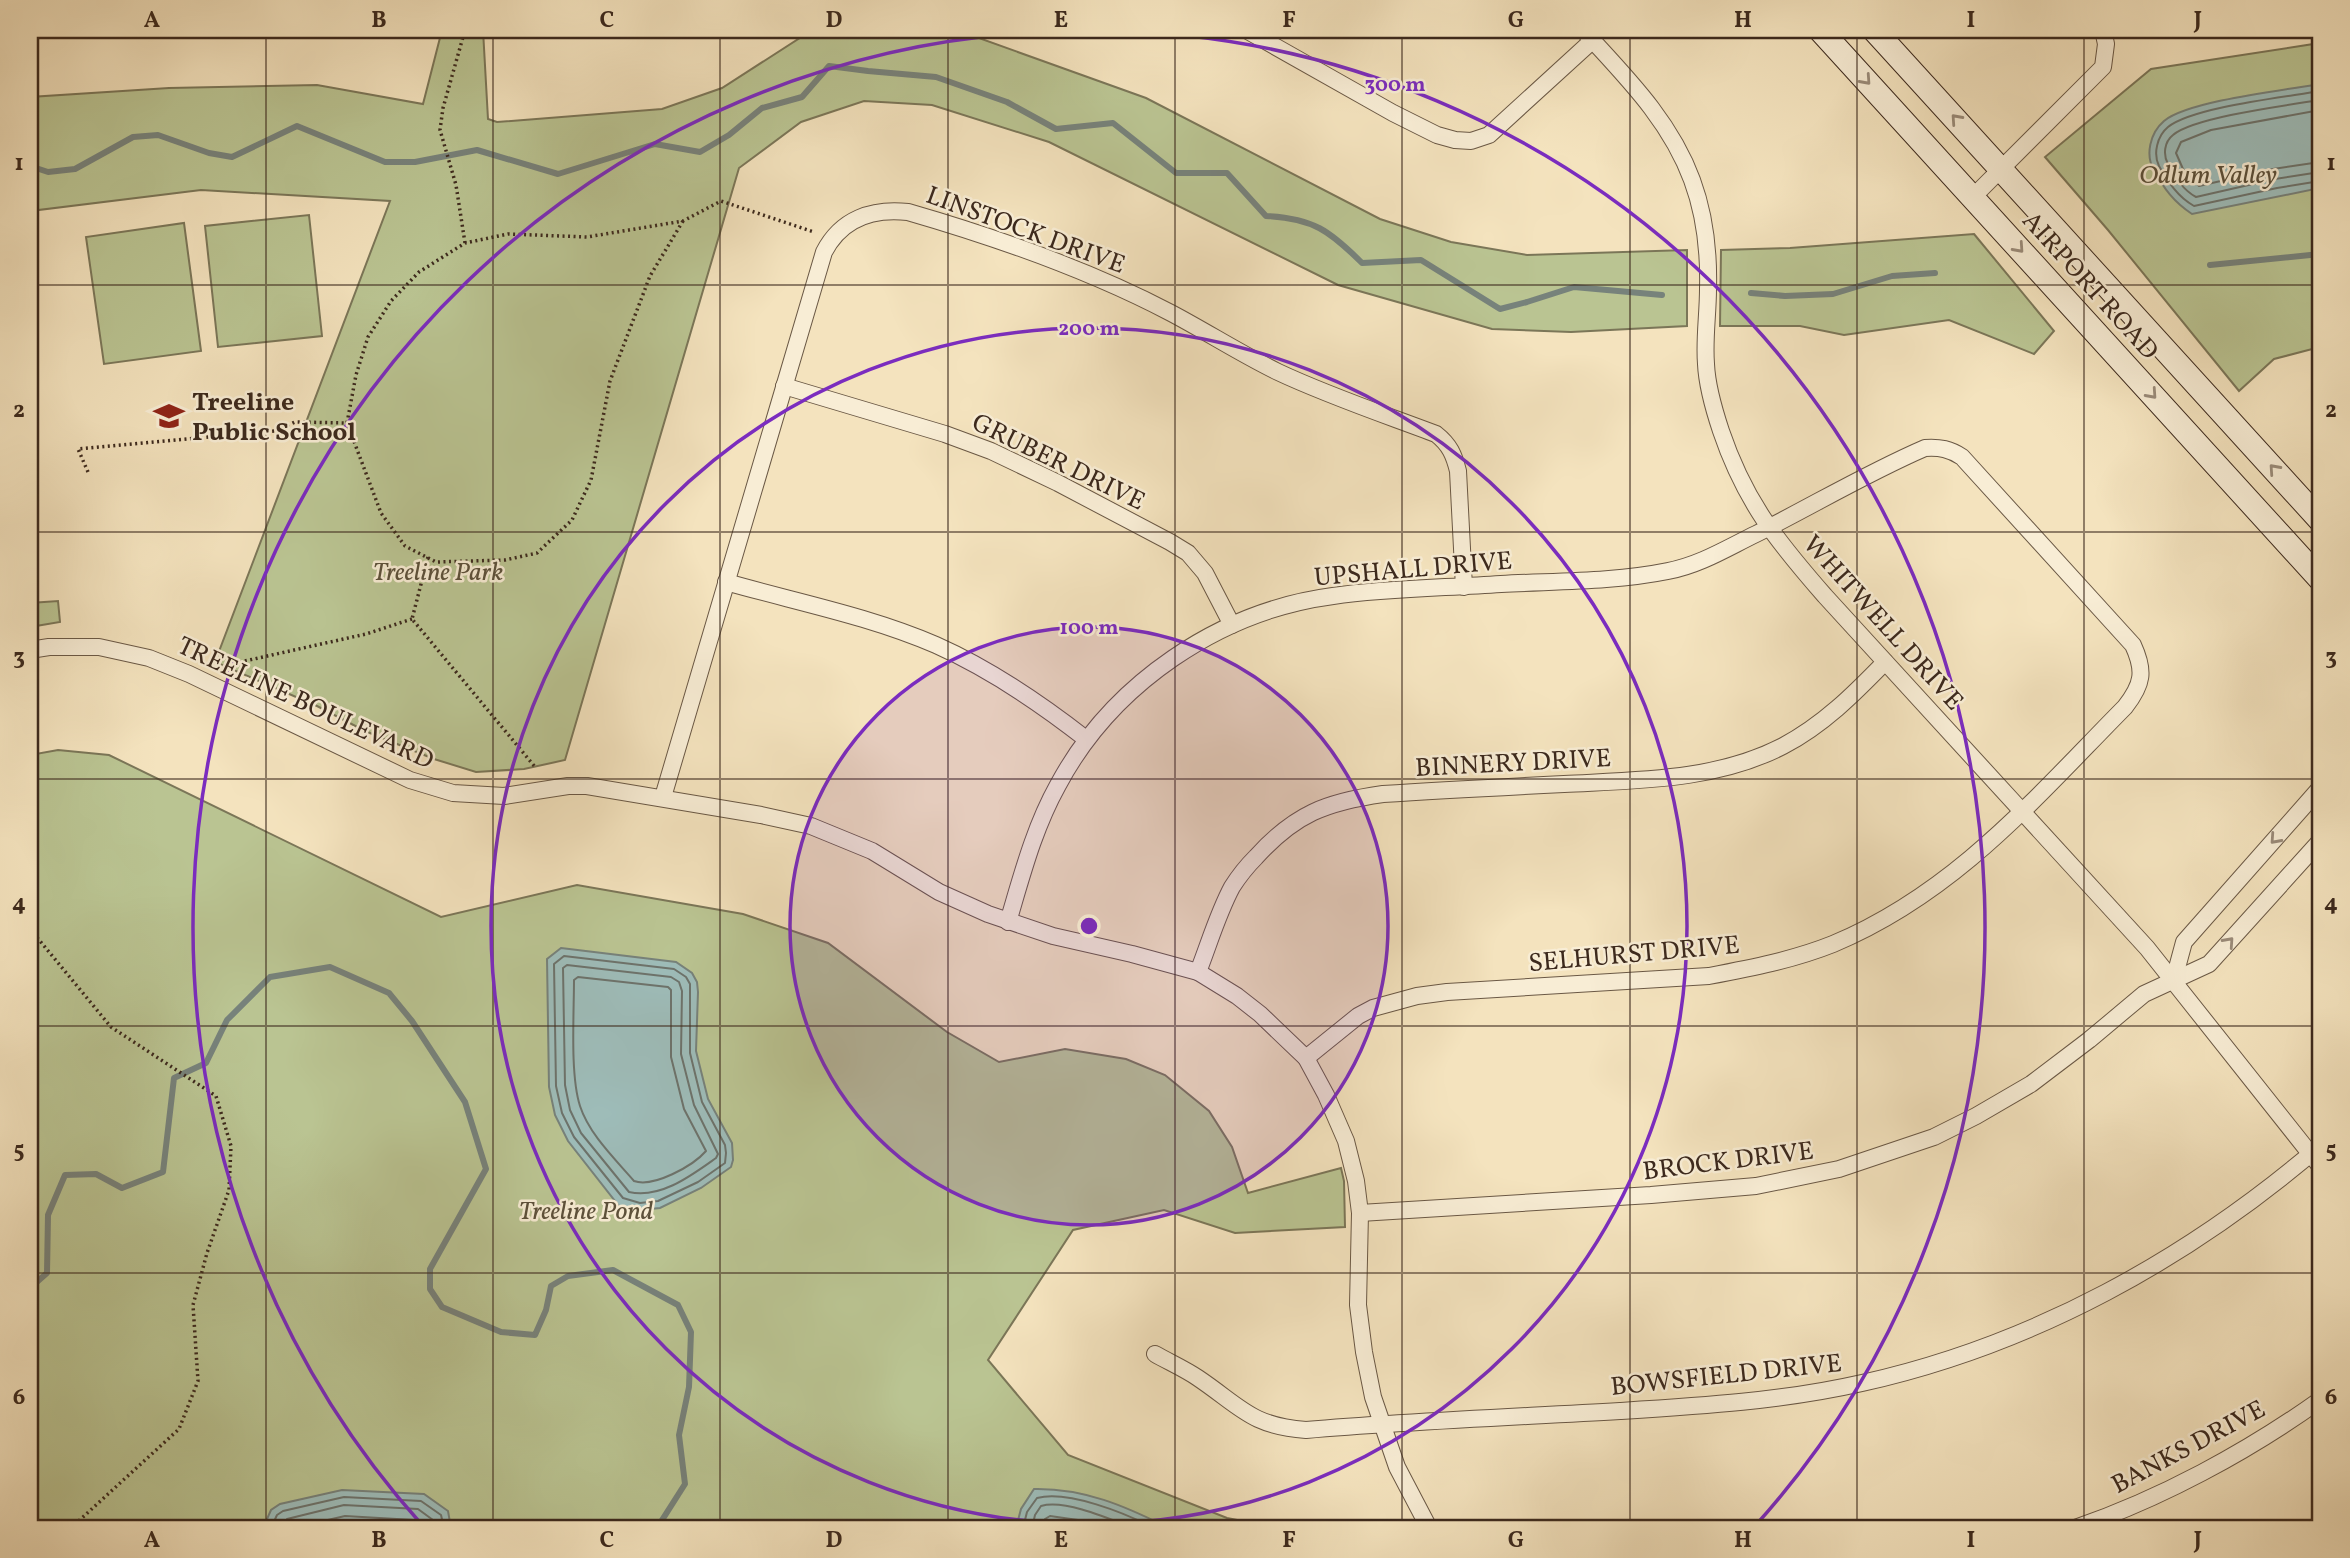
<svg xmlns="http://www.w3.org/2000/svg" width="2350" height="1558" font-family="Vollkorn,serif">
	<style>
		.green { fill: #bac492; stroke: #7b7658; stroke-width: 2 }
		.water { fill: #9ebdba; stroke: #77827b; stroke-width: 2 }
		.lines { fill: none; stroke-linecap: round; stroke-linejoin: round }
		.shore { stroke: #6d736c; stroke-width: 2 }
		.stream { stroke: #77827b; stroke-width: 6 }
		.minor-casing { stroke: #6a5845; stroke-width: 18 }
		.secondary-casing { stroke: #3c291d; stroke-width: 25 }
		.path { stroke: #3c291d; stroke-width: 3.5; stroke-dasharray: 2 3.5; stroke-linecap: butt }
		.minor { stroke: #f8edd5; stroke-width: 16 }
		.secondary { stroke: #f8edd5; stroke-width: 23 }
		.oneway { stroke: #9a8b79 }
		.grid { fill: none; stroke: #3c291d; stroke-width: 2; stroke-opacity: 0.55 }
		.ring { fill: none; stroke: #7b2cbf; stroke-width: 3.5 }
		.labels { text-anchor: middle; stroke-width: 5; stroke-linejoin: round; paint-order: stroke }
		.park-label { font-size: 26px; font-style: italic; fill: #5c503a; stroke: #f8edd5 }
		.street-label { font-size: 26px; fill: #3c291d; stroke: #f8edd5 }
		.poi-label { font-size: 26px; font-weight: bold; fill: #3c291d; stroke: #f8edd5; text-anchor: start }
		.centre { fill: #7b2cbf; stroke: #f8edd5; stroke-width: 3.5 }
		.ring-label { font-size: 21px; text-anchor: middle; font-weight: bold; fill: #7b2cbf; stroke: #f8edd5; stroke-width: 5; stroke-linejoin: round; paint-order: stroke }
		.neatline { fill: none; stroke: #3c291d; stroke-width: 2.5 }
		.grid-label { font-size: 23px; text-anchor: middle; font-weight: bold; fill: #3c291d }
	</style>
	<rect width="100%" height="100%" fill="#f4e3be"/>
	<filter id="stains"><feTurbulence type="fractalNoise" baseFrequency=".00286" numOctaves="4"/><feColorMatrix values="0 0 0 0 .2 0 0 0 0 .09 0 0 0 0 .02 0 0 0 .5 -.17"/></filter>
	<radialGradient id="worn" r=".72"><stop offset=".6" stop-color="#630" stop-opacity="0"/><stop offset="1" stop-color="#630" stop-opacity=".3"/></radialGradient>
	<!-- green -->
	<g class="green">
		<path d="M442,30H483L488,119L497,122L662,109L722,88L803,36L833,30H934L965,33L1146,98L1380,219L1451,242L1527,255L1687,250V326L1571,332L1492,329L1338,285L1049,142L932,105L864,101L801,122L739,168L565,760L524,769L476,772L434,759L365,731L317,706L215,662L390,201L201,190L30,211V97L169,88L317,85L423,104Z"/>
		<path d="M2320,43V347L2274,359L2239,391L2108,230L2045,157L2151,69Z"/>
		<path d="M309,215L322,336L218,347L205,226Z"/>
		<path d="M184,223L201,351L104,364L86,237Z"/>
		<path d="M1974,234L2054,331L2034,354L1949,320L1844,335L1800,326H1720L1721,250L1790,248Z"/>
		<path d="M58,601L60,622L30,627V603Z"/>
		<path d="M58,750L109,755L441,917L577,885L743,914L828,943L947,1032L999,1062L1065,1049L1126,1059L1165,1075L1209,1111L1232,1147L1248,1193L1341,1168L1344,1181L1345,1227L1235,1233L1164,1210L1073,1230L988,1360L1068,1455L1227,1518L1279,1528H30V755Z"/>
	</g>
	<!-- water -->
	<g class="water">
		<path d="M2320,84V188L2192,214C2174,202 2164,189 2154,170C2145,155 2150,133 2164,121C2188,101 2285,90 2320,84Z"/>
		<path d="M561,948L676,962L692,973L697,982L698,992L696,1051L708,1099L732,1143L733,1160L731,1167L701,1188L660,1208L639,1210L619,1206L568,1141L555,1115L549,1087L547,959Z"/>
		<path d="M1034,1489C1084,1488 1125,1506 1169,1528H1016L1021,1509Z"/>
		<path d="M342,1490L424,1494L448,1511L451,1528H263L271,1510L280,1504Z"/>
	</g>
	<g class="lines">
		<!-- shore -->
		<g class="shore">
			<path d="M2320,91C2286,97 2193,107 2168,127C2157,136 2153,154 2159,166C2168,182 2178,197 2194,206L2277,188L2320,181"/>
			<path d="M2320,100C2289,105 2194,117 2173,135C2164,142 2163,155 2168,164C2175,177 2183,190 2196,197L2275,179L2320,172"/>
			<path d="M2320,110L2211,130L2181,142L2176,153L2183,169L2199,186L2273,169L2320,162"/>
			<path d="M564,956L674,969L686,977L690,984V1053L702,1102L725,1145L726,1153L725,1163L698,1182L658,1201L640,1203L623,1198L574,1137L562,1113L556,1086L554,964Z"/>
			<path d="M567,965L671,977L679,982L682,991L681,1054L694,1105L718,1154L716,1158C692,1175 661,1199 629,1192L581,1133L570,1110L565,1085L563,968Z"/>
			<path d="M578,977L668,987L671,990V1057L684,1109L706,1151C693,1166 653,1188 634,1181C615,1159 589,1134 580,1106C570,1075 574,1015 574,980Z"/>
			<path d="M271,1528L277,1515L283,1511L344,1497L421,1501L441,1515L444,1528"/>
			<path d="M280,1528L287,1519L344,1505L418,1509L433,1520L435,1528"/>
			<path d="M293,1528L345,1516L414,1520L425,1528"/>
			<path d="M1023,1528L1027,1512L1037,1498C1068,1490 1125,1513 1154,1528"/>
			<path d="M1032,1528L1035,1515L1041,1506C1065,1499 1110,1519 1133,1528"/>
			<path d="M1043,1528L1045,1519L1050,1516L1092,1522L1106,1528"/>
		</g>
		<!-- stream -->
		<g class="stream">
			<path d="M30,166L48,172L75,169L133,137L158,135L209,153L232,157L297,126L385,162H415L477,150L558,174L655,144L700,152L729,135L762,108L802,97L829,66L868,71L936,77L1007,102L1056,129L1113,123L1176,173H1227L1266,216C1313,218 1330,231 1362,263L1421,260L1500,309L1527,302L1574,287L1662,295"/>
			<path d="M2210,265L2320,254"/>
			<path d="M1751,293L1785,296L1833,294L1892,276L1935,273"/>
			<path d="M30,1288L47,1273L48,1215L65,1175L96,1174L122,1188L163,1172L174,1078L206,1063L227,1020L270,977L330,967L389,993L412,1021L465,1102L486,1169L430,1269V1289L442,1307L501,1332L535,1335L546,1310L551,1286L568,1276L613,1270L678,1305L691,1332L689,1387L679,1435L685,1484L657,1528"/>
		</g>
		<!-- minor casing -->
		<g class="minor-casing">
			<g id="minor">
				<path d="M1246,30L1393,113L1437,135L1455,140L1471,141L1489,135L1593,40"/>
				<path d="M1583,30C1625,76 1670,120 1692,180C1705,215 1709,252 1708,289C1708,314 1704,339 1706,364C1707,387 1714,410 1721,431C1745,502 1777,541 1825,596L2147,948L2320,1166"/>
				<path d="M1973,197L2103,67L2106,44L2103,30"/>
				<path d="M784,386L945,434L991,451L1058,483L1170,542L1188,553L1205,573L1232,625"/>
				<path d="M726,582C796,602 869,616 936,645C990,669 1040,703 1086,739"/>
				<path d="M30,650L49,647H99L149,658L189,674L410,780L453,793L504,796L568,786H587L761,815L811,826L872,851L939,892L988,914L1053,936L1132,954L1198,972L1237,996L1260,1014L1306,1058L1326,1095L1346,1141L1356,1181L1360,1213L1358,1305L1364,1352L1373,1397L1397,1467L1429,1528"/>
				<path d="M663,797L824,252C841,219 872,208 908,212C998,238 1087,269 1171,313C1207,332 1241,354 1278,372C1329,396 1383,414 1436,434C1450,445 1454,455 1458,471L1464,587"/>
				<path d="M1008,922C1022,875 1034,828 1058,785C1112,684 1219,611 1333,596C1389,588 1445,588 1501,584C1556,581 1614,582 1668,571C1700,565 1727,548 1756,534C1812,506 1867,473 1925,448C1940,447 1950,449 1962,457L2133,645C2145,671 2143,684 2125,707C2034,799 1955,893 1833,944C1793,960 1751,968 1709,976L1447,992L1417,996L1373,1008L1358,1016L1306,1058"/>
				<path d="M1198,972C1209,944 1218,913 1232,887C1239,876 1247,866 1256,857C1295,814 1326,802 1383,794C1443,790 1503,787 1564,784C1638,780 1715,781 1783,746C1823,725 1854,694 1885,662"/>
				<path d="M2174,979L2184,942L2320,788"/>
				<path d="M1360,1213L1651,1195L1756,1186L1839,1169L1934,1137L1976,1116L2031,1084L2089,1040L2144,994L2209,964L2320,841"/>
				<path d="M1155,1354C1169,1362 1185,1369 1198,1378C1241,1407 1251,1426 1306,1430C1411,1421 1515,1417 1620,1411C1701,1406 1783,1401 1862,1383C2033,1345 2188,1259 2320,1146"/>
				<path d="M2075,1528C2160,1499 2247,1452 2320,1400"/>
			</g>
		</g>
		<!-- secondary casing -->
		<g class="secondary-casing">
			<g id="secondary">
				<path d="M1820,30L2320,579"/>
				<path d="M1874,30L2320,520"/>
			</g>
		</g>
		<!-- path -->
		<g class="path">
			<path d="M683,221L650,276L610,381L591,480L572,520L537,553L505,560L436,562L405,546L381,513L347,423L356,375L368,337L391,301L419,272L465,243L508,234L587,237L683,221L721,201L814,232"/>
			<path d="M465,243L456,185L440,130L443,108L465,30"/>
			<path d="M88,472L78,449L275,431L295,422L347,423"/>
			<path d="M428,557L412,619L536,768"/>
			<path d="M218,667L366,634L412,619"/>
			<path d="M30,929L111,1027L216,1096L231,1146L229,1190L207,1253L193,1305L198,1381L179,1429L71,1528"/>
		</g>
		<!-- minor -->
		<use href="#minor" class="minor"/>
		<!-- secondary -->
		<use href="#secondary" class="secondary"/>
	</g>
	<!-- one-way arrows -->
	<defs><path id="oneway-chevron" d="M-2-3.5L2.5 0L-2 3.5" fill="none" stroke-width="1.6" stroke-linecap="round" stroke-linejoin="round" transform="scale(1.75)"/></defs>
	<g class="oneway">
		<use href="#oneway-chevron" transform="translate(1866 80) rotate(48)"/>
		<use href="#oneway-chevron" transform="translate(1956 119) rotate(-132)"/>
		<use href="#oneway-chevron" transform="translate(2019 248) rotate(48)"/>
		<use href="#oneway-chevron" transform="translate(2152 394) rotate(48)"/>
		<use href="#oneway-chevron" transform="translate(2274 469) rotate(-132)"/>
		<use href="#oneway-chevron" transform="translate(2275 839) rotate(132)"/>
		<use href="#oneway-chevron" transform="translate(2229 942) rotate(-48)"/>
	</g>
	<!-- grid -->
	<path class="grid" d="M266,30V1528M493,30V1528M720,30V1528M948,30V1528M1175,30V1528M1402,30V1528M1630,30V1528M1857,30V1528M2084,30V1528M30,285H2320M30,532H2320M30,779H2320M30,1026H2320M30,1273H2320"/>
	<!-- distance rings -->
	<circle cx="1089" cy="926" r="299" fill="#7b2cbf" fill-opacity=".12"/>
	<g class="ring">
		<circle cx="1089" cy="926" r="299"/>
		<circle cx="1089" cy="926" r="598"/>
		<path d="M423 1526A896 896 0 1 1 1755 1526"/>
	</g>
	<!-- icons -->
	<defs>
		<g id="school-bare" transform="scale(2.415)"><path d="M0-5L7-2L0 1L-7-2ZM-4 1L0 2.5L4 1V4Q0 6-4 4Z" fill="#8f2418" stroke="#f8edd5" stroke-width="2.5" paint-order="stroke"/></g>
	</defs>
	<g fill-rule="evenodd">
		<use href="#school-bare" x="169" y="416"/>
	</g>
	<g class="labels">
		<!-- park labels -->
		<g class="park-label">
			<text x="2208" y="183">Odlum Valley</text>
			<text x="438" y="580">Treeline Park</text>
			<text x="586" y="1219">Treeline Pond</text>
		</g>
		<!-- street labels -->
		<g class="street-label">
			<text transform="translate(1026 229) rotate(20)" y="9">LINSTOCK DRIVE</text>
			<text transform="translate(2091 285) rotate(48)" y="9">AIRPORT ROAD</text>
			<text transform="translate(1059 461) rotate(26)" y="9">GRUBER DRIVE</text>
			<text transform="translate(1413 568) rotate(-5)" y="9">UPSHALL DRIVE</text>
			<text transform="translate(1884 622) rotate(48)" y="9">WHITWELL DRIVE</text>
			<text transform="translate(306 702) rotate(25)" y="9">TREELINE BOULEVARD</text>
			<text transform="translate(1513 762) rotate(-3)" y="9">BINNERY DRIVE</text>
			<text transform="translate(1634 953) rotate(-5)" y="9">SELHURST DRIVE</text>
			<text transform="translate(1728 1160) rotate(-7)" y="9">BROCK DRIVE</text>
			<text transform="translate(1726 1374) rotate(-6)" y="9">BOWSFIELD DRIVE</text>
			<text transform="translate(2188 1446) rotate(-28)" y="9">BANKS DRIVE</text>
		</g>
		<!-- poi labels -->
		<g class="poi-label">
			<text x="192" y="410">Treeline<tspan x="192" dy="30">Public School</tspan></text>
		</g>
	</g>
	<circle cx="1089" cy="926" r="10" class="centre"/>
	<g class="ring-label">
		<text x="1395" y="91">300 m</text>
		<text x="1089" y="335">200 m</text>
		<text x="1089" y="634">100 m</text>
	</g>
	<!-- margin -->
	<rect width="2350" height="1558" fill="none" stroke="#f4e3be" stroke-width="77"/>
	<rect x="38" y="38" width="2274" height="1482" class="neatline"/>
	<g class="grid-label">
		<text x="152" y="27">A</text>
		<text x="379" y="27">B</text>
		<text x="607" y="27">C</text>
		<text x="834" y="27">D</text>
		<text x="1061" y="27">E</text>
		<text x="1289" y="27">F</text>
		<text x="1516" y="27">G</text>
		<text x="1743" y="27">H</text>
		<text x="1971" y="27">I</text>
		<text x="2198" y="27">J</text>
		<text x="19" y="170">1</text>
		<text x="2331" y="170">1</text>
		<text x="19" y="417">2</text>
		<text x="2331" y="417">2</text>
		<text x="19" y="664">3</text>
		<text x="2331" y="664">3</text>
		<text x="19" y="910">4</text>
		<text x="2331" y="910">4</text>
		<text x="19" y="1157">5</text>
		<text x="2331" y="1157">5</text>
		<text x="19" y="1404">6</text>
		<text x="2331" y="1404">6</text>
		<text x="152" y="1547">A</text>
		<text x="379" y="1547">B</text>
		<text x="607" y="1547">C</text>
		<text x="834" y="1547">D</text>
		<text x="1061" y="1547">E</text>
		<text x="1289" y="1547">F</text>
		<text x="1516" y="1547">G</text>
		<text x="1743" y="1547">H</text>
		<text x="1971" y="1547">I</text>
		<text x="2198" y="1547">J</text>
	</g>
	<rect width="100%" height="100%" filter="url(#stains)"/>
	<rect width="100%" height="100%" fill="url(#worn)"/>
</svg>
